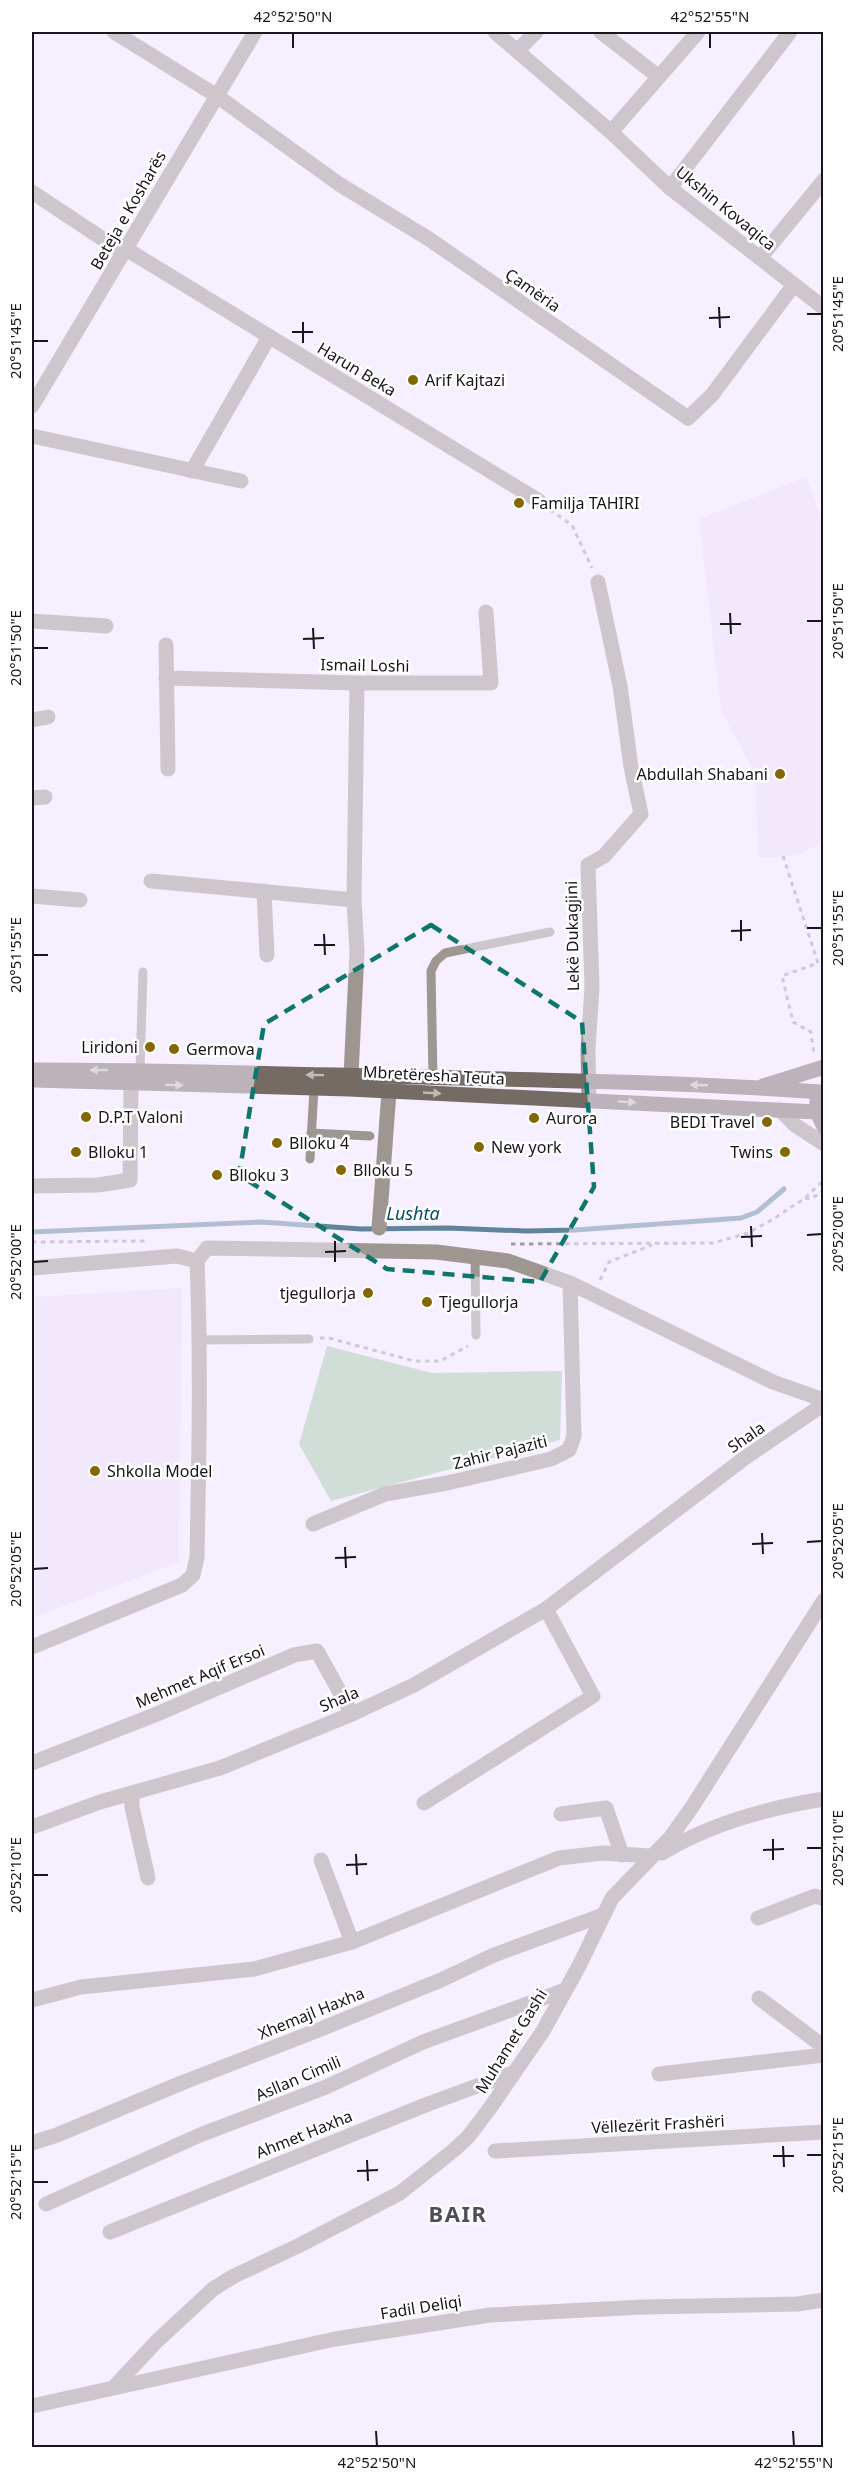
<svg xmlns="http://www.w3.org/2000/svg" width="855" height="2479" font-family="'Noto Sans',sans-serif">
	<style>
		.built { fill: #ebe1f8 }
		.green { fill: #a4cba6 }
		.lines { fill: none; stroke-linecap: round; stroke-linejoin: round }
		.stream { stroke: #61849a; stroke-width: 5 }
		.path { stroke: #a09ba7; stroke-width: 3; stroke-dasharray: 4.5 4.5; stroke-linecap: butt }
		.service { stroke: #9d9691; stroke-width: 9 }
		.minor { stroke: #9d9691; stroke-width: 15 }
		.tertiary { stroke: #9d9691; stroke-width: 15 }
		.secondary { stroke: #746b64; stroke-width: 15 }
		.oneway { fill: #c0bcb9 }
		.marked { fill: none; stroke: #0f766e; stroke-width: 4.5; stroke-dasharray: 12 8; stroke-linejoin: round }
		.ticks { fill: none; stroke: #18151b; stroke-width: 2 }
		.poi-dot { fill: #836700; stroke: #fff; stroke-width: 2 }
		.labels { text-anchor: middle; stroke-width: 5; stroke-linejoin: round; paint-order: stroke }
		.street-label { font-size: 16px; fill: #18151b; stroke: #fff }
		.poi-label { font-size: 16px; fill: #18151b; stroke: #fff; text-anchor: start }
		.water-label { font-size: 18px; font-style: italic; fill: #084d6a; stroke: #fff }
		.district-label { font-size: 22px; font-weight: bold; letter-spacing: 1.5px; fill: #514c59; stroke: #fff }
		.neatline { fill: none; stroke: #18151b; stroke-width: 2 }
		.ticks-label { font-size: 15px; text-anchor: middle; fill: #18151b }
	</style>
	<rect width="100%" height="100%" fill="#f6efff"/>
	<!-- built -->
	<g class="built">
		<path d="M806,477L823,524V843L797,855L758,858L755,774L721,710L699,519Z"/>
		<path d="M182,1288L179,1562L32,1618V1297Z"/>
	</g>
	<!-- green -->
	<path class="green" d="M327,1346L432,1373L562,1371L560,1440L331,1501L299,1444Z"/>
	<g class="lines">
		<!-- stream -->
		<path class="stream" d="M32,1232L261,1222L361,1229L448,1228L526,1231L575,1230L741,1218L757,1212L784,1189"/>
		<!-- path -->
		<g class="path">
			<path d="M550,510L572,525L592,568"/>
			<path d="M783,856L818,963L782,976L793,1022L811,1032L814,1054"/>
			<path d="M805,1198L811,1199L824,1190"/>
			<path d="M32,1242L146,1241"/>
			<path d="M511,1244L713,1243L748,1233L775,1218L805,1198L824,1180"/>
			<path d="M600,1280L609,1262L652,1245"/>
			<path d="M320,1338H329L414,1361H440L468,1346"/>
		</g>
		<!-- service -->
		<g class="service">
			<path d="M140,1070L143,972"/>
			<path d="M433,1078L431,971L436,961L445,953L550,932"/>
			<path d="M311,1133L370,1136"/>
			<path d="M310,1159L314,1088"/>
			<path d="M475,1257L476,1335"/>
			<path d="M200,1340L309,1339"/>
		</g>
		<!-- minor -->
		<g class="minor">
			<path d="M114,32L217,96L339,184L429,239L688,418L712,395L793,286"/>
			<path d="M601,32L659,77"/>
			<path d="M517,51L536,32"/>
			<path d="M611,132L698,32"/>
			<path d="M670,188L790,32"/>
			<path d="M32,192L124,253"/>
			<path d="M126,249L539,501"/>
			<path d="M760,258L824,180"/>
			<path d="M32,406L255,32"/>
			<path d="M32,436L241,481"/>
			<path d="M192,471L269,337"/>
			<path d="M32,621L106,626"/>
			<path d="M166,645L168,769"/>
			<path d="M166,678L357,683H491L486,612"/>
			<path d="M32,720L48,717"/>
			<path d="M32,798L45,797"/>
			<path d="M151,881L354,900"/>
			<path d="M264,891L267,955"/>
			<path d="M32,896L80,900"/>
			<path d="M351,1075L357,952L354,900L357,683"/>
			<path d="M589,1100L588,1050L592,987L588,865L604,856L641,814L631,767L620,686L598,582"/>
			<path d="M780,1110L795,1125L824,1144"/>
			<path d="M32,1186L98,1185L130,1180L131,1084"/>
			<path d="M379,1228L389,1091"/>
			<path d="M32,1268L177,1256L197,1261"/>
			<path d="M313,1524L385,1494L447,1483L521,1466L551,1459L569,1450L574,1436L570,1283"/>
			<path d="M32,1647L182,1585L193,1575L197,1557C199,1458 201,1359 197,1261L207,1248L436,1252L508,1261L570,1283L773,1382L824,1400"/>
			<path d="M32,1763L157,1714L294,1655L317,1651L352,1714"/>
			<path d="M132,1793V1807L148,1878"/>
			<path d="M424,1803L593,1696L546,1609"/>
			<path d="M561,1814L606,1808L622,1855"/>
			<path d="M32,1827L100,1802L220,1768L352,1714L414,1685L546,1609L746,1457L824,1404"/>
			<path d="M662,1853C711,1823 767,1808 824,1799"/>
			<path d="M321,1860L352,1942"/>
			<path d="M758,1918L815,1896L824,1899"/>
			<path d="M759,1998L824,2047"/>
			<path d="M32,2000L81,1987L254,1969L352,1942L559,1858L603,1853L650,1856"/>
			<path d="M659,2074L824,2055"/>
			<path d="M32,2143L57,2135L184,2082L316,2031L441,1980L494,1955L603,1915"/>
			<path d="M495,2151L824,2132"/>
			<path d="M46,2204L200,2135L326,2087L423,2042L565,1990"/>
			<path d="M110,2232L428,2104L513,2073"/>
			<path d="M114,2387L156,2342L213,2289L234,2276L300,2245L400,2193L454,2150L468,2137L490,2108L543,2031L579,1966L612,1898L670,1838L692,1807L824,1600"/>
		</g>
		<!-- tertiary -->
		<g class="tertiary">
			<path d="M495,32L611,132L670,188L824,308"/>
			<path d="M32,2406L335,2339L490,2315L644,2307L797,2304L824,2300"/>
		</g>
		<!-- secondary -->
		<g class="secondary">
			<path d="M32,1070C174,1070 316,1075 458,1078C579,1081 700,1083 820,1092"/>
			<path d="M34,1080L349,1089L817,1112"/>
			<path d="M763,1086L824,1067"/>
			<path d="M817,1101V1112L824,1127"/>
		</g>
	</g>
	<!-- one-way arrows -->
	<defs><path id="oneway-solid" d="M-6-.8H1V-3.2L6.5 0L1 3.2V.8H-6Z" transform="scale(1.5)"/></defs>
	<g class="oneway">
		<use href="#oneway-solid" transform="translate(99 1070) rotate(-180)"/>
		<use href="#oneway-solid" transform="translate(315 1075) rotate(-179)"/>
		<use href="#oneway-solid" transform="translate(174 1085) rotate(1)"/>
		<use href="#oneway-solid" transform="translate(699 1085) rotate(-178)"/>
		<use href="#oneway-solid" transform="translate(432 1093) rotate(3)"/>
		<use href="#oneway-solid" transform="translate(627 1102) rotate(3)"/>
	</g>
	<!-- marked area -->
	<path d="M0 0H855V2479H0ZM431,925L582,1022L594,1187L540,1282L387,1269L239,1175L264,1024Z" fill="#f6efff" fill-opacity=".55" fill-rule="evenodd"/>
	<path class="marked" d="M431,925L582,1022L594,1187L540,1282L387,1269L239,1175L264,1024Z"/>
	<!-- ticks -->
	<path class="ticks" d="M293,33V48M710,33V48M719,307L720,328M807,314H822M709,318L730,317M303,322V343M292,332H313M33,341H48M730,613L731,634M807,621H822M720,624H741M313,628L314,649M303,639L324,638M33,648H48M741,920V941M807,928H822M731,931L751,930M324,934L325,955M314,945H335M33,955H48M751,1226L752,1247M807,1235L822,1234M741,1237L762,1236M335,1241V1262M325,1252L346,1251M33,1262L48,1261M762,1533L763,1554M807,1542L822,1541M752,1544L773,1543M345,1547L346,1568M335,1558L356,1557M33,1569L48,1568M773,1839V1860M807,1848H822M763,1850L784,1849M356,1854L357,1875M346,1865L367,1864M33,1875H48M783,2146L784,2167M807,2155H822M773,2156H794M367,2160L368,2181M357,2171L378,2170M33,2182H48M376,2431L377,2446M793,2431L794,2446"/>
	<!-- markers -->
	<g class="poi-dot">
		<circle cx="413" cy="380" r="6"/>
		<circle cx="519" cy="503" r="6"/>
		<circle cx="780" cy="774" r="6"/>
		<circle cx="150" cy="1047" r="6"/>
		<circle cx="174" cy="1049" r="6"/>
		<circle cx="86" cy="1117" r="6"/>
		<circle cx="534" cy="1118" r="6"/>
		<circle cx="767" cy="1122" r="6"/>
		<circle cx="277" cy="1143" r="6"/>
		<circle cx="479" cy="1147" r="6"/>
		<circle cx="76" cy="1152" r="6"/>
		<circle cx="785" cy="1152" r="6"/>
		<circle cx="341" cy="1170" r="6"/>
		<circle cx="217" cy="1175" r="6"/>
		<circle cx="368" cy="1293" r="6"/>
		<circle cx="427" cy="1302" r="6"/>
		<circle cx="95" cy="1471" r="6"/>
	</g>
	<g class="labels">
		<!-- street labels -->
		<g class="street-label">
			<text transform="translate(726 208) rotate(39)" y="6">Ukshin Kovaqica</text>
			<text transform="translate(128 210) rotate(-60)" y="6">Beteja e Kosharës</text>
			<text transform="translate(533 290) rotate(35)" y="6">Çamëria</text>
			<text transform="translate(357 369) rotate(31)" y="6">Harun Beka</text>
			<text transform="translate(365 665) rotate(1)" y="6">Ismail Loshi</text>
			<text transform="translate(572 936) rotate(-91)" y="6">Lekë Dukagjini</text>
			<text transform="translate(434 1075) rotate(3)" y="6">Mbretëresha Teuta</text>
			<text transform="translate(746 1437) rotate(-35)" y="6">Shala</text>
			<text transform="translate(500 1452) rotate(-14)" y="6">Zahir Pajaziti</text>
			<text transform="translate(200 1676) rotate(-23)" y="6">Mehmet Aqif Ersoi</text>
			<text transform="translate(339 1699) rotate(-23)" y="6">Shala</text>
			<text transform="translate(311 2013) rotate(-22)" y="6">Xhemajl Haxha</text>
			<text transform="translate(511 2041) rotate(-58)" y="6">Muhamet Gashi</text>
			<text transform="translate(298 2078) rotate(-23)" y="6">Asllan Cimili</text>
			<text transform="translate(658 2124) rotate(-3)" y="6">Vëllezërit Frashëri</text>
			<text transform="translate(304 2134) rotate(-22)" y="6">Ahmet Haxha</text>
			<text transform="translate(421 2307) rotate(-9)" y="6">Fadil Deliqi</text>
		</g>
		<!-- poi labels -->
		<g class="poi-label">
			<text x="425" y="386">Arif Kajtazi</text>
			<text x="531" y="509">Familja TAHIRI</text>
			<text x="768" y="780" text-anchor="end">Abdullah Shabani</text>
			<text x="138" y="1053" text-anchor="end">Liridoni</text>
			<text x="186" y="1055">Germova</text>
			<text x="98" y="1123">D.P.T Valoni</text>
			<text x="546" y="1124">Aurora</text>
			<text x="755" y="1128" text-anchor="end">BEDI Travel</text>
			<text x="289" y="1149">Blloku 4</text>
			<text x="491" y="1153">New york</text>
			<text x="88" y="1158">Blloku 1</text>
			<text x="773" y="1158" text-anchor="end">Twins</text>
			<text x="353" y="1176">Blloku 5</text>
			<text x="229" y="1181">Blloku 3</text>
			<text x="356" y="1299" text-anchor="end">tjegullorja</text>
			<text x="439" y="1308">Tjegullorja</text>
			<text x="107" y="1477">Shkolla Model</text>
		</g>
		<!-- water labels -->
		<g class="water-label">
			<text x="413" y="1220">Lushta</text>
		</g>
		<!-- district labels -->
		<g class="district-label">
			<text x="458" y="2222">BAIR</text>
		</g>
	</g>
	<!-- border -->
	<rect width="855" height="2479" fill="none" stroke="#ffffff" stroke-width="66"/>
	<rect x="33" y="33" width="789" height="2413" class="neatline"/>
	<g class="ticks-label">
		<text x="293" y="22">42°52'50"N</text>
		<text x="710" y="22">42°52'55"N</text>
		<text transform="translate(838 314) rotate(-90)" y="5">20°51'45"E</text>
		<text transform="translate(16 341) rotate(-90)" y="5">20°51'45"E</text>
		<text transform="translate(838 621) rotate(-90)" y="5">20°51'50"E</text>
		<text transform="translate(16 648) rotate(-90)" y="5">20°51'50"E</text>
		<text transform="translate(838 928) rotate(-90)" y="5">20°51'55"E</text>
		<text transform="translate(16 955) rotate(-90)" y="5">20°51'55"E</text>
		<text transform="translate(838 1234) rotate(-90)" y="5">20°52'00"E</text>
		<text transform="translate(16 1262) rotate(-90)" y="5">20°52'00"E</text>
		<text transform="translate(838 1541) rotate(-90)" y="5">20°52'05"E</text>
		<text transform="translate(16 1569) rotate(-90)" y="5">20°52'05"E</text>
		<text transform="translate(838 1848) rotate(-90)" y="5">20°52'10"E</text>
		<text transform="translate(16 1875) rotate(-90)" y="5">20°52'10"E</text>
		<text transform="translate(838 2155) rotate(-90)" y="5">20°52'15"E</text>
		<text transform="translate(16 2182) rotate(-90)" y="5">20°52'15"E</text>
		<text x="377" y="2468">42°52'50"N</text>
		<text x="794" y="2468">42°52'55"N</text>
	</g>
</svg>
